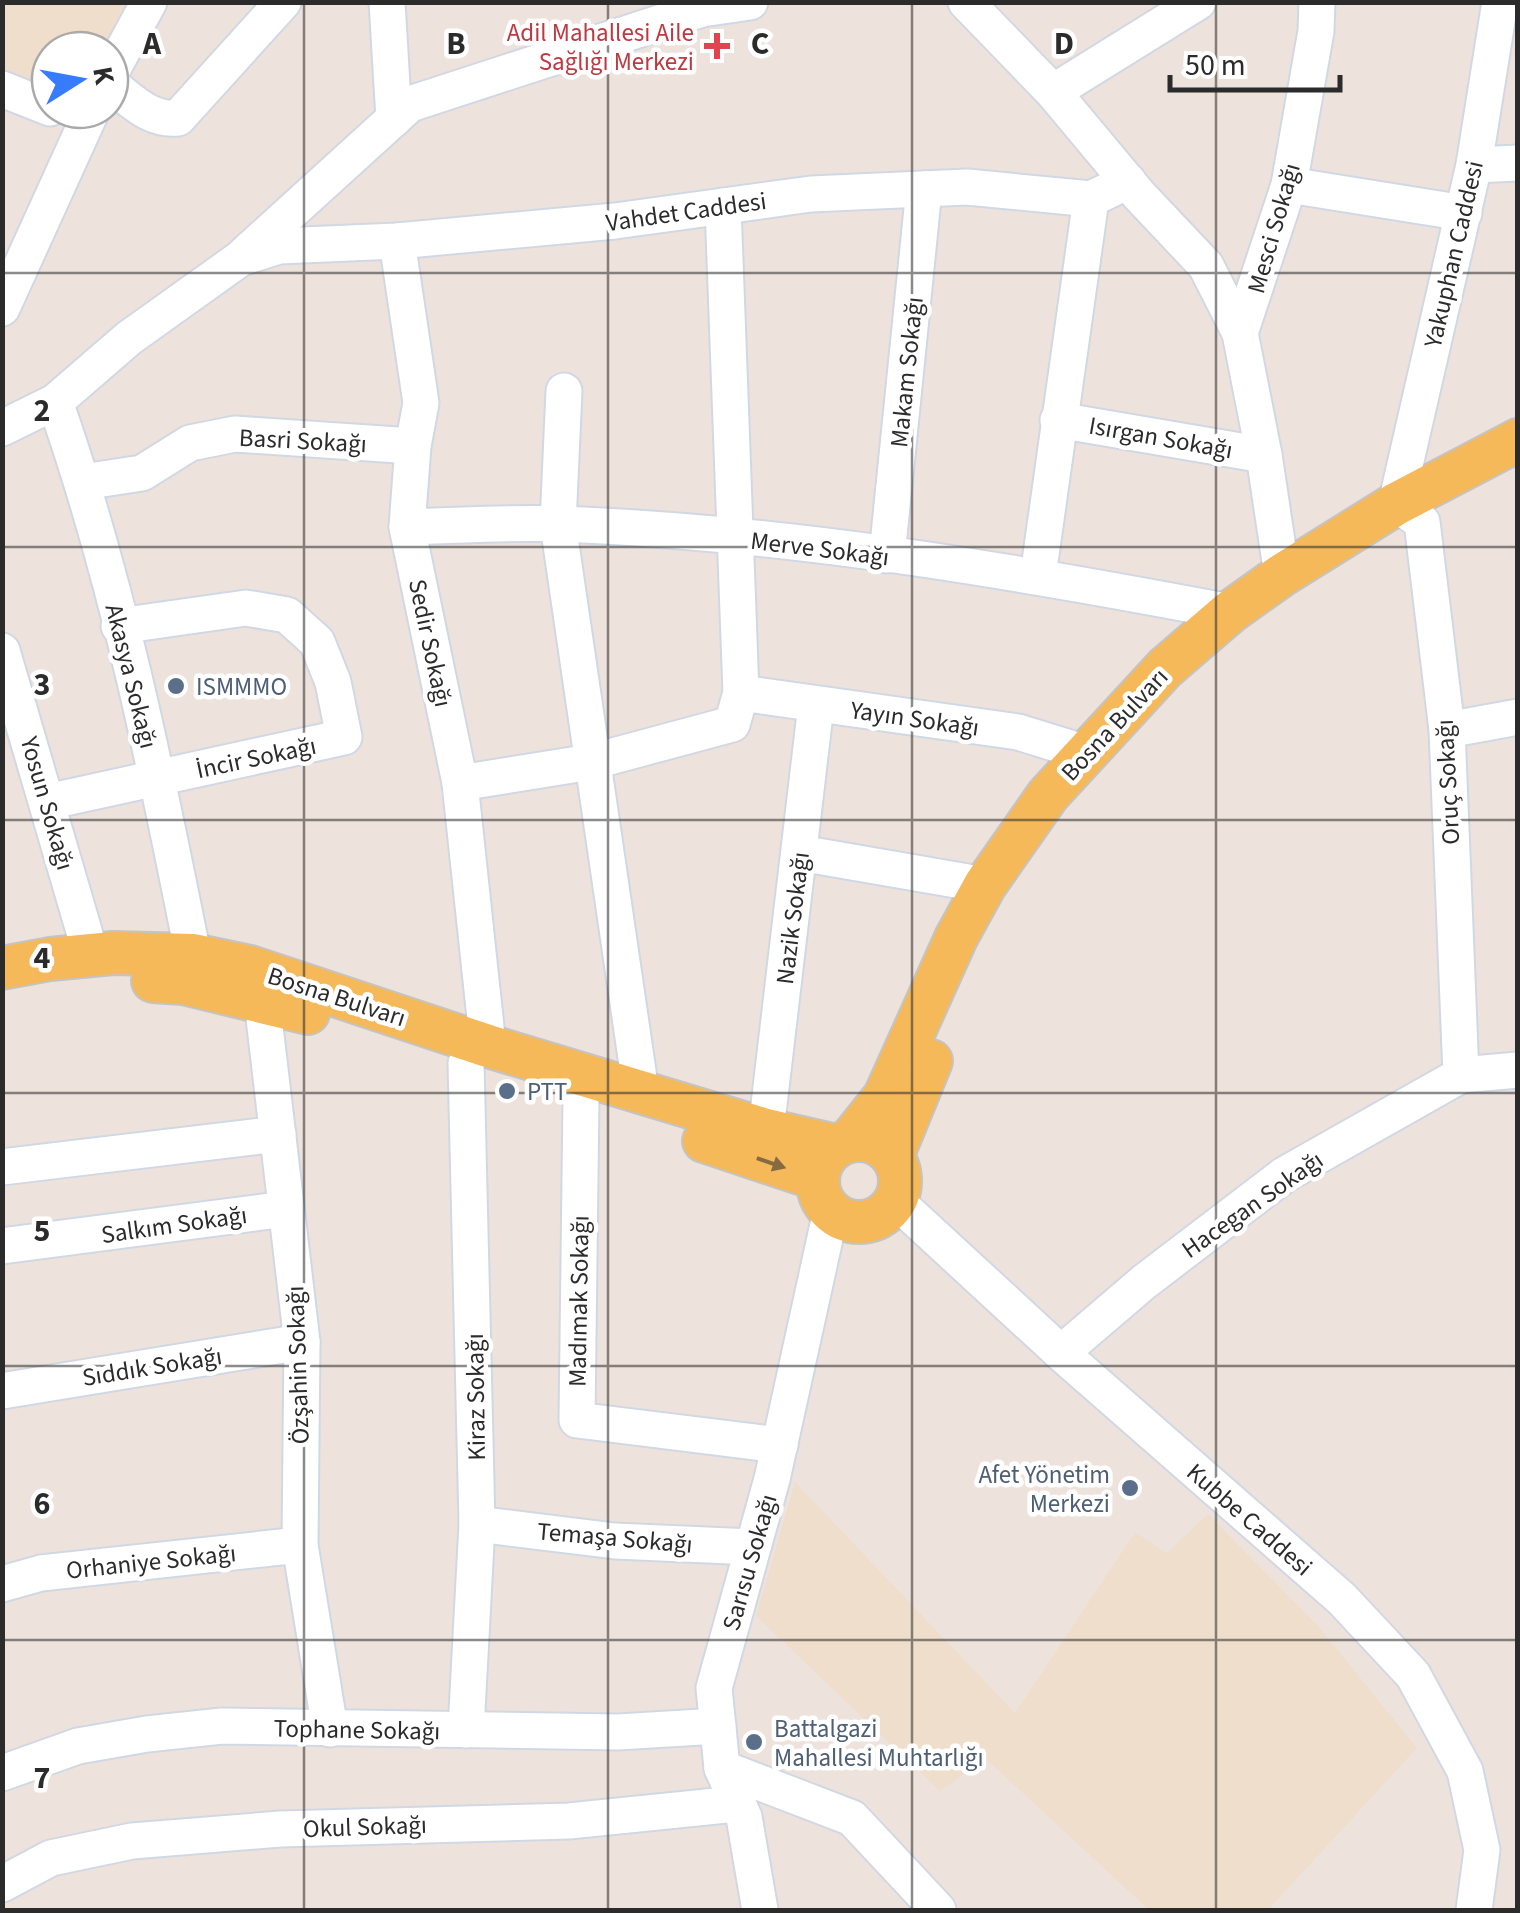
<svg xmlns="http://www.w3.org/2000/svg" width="1520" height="1913" font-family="'Source Sans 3',sans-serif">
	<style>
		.education { fill: #efdecb }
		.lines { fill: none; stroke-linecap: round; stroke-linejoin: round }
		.minor-casing { stroke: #d1d8e4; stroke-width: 39 }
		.major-casing { stroke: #c4c4c4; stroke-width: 46 }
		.minor { stroke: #fff; stroke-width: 35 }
		.major { stroke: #f5b959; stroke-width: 42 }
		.oneway { fill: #866b40 }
		.grid { fill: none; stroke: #2b2b2b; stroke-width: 2.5; stroke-opacity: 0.55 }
		.health-dot { fill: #e0444e; stroke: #fff; stroke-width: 4 }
		.service-dot { fill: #5c6f8a; stroke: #fff; stroke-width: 4 }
		.labels { text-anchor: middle; stroke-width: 9; stroke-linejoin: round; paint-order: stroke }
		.health-label { font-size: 25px; fill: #be3a42; stroke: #fff; text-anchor: end }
		.street-label { font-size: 25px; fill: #2b2b2b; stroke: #fff }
		.service-label { font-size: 25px; fill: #4e5e75; stroke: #fff; text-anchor: start }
		.grid-label { font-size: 32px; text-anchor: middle; font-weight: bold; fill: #2b2b2b; stroke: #fff; stroke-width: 9; stroke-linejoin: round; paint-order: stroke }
	</style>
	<rect width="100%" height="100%" fill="#ede3dc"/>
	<!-- education -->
	<g class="education">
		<path d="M2,3H141L110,50H50V96L3,76Z"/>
		<path d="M795,1482L1015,1713L1135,1532L1167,1553L1208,1514L1319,1627L1417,1748L1268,1910H1149L986,1759L940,1791L756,1616Z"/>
	</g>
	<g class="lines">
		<!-- minor casing -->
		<g class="minor-casing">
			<g id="minor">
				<path d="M387,2L394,119"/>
				<path d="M966,2L1053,92L1139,195L1206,266L1240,333L1264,455L1282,575"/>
				<path d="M110,74L149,2"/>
				<path d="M110,84C131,100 150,121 178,118L283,2"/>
				<path d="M2,89L50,108"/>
				<path d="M1053,92L1198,2"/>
				<path d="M1474,165L1518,163"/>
				<path d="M1289,185L1464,213"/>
				<path d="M397,241L421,403L413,446L407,527L460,783L488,1046"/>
				<path d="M245,254L410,104L702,9L750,2"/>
				<path d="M2,308L92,110"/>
				<path d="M1240,333L1289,185L1316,31L1317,2"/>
				<path d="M564,391L558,524L641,1092"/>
				<path d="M55,402C118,581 156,769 193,955"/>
				<path d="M1058,420L1264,455"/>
				<path d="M2,428L55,402L129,338L241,258L279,246L397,241L615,221L811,194L967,187L1091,199L1128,181"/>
				<path d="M83,482L142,473L190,443L235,434L413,446"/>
				<path d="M407,527C457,526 508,522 559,524C784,532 1009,570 1230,612"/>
				<path d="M887,555L924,189"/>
				<path d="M1038,576L1091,199"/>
				<path d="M2,651L91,955"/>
				<path d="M741,693L1018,732L1086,753"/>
				<path d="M1447,730L1518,717"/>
				<path d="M460,783L591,762L732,724L741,693L723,206"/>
				<path d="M47,802L344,737L333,682L317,642L287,615L246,608L119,626"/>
				<path d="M800,853L985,885"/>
				<path d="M262,1001L302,1342L300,1545L330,1729"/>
				<path d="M466,1063L477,1524L466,1730"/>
				<path d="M1461,1075L1447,730L1422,522L1396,504L1474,165L1500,2"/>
				<path d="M581,1098L577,1420L780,1445"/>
				<path d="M766,1130L816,705"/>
				<path d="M2,1167L278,1134"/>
				<path d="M896,1201L1061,1353L1342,1599L1413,1675L1465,1771L1482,1850L1474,1910"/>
				<path d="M2,1246L286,1209"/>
				<path d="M1061,1353L1144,1282L1284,1175L1461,1075L1518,1070"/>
				<path d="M2,1391L302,1342"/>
				<path d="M477,1524L615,1541L753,1547"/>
				<path d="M2,1584L41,1573L300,1545"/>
				<path d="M722,1768L852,1818L938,1910"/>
				<path d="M2,1773L78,1746L147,1734L222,1726L618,1732L718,1726"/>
				<path d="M2,1884L51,1858L132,1841L280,1829L569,1821L736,1804"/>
				<path d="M760,1910L744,1817L722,1768L714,1688L772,1479L831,1211"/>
			</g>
		</g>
		<!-- major casing -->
		<g class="major-casing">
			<g id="major">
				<path d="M2,968L50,959L113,953L193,955L250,967L488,1046L766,1130L836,1146"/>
				<path d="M153,981L183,983L308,1013"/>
				<circle cx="859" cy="1181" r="41"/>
				<path d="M850,1140L885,1096L956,938L985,885L1048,795L1165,668L1230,612L1282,575L1396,504L1518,440"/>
				<path d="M704,1141L818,1179"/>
				<path d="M893,1154L931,1061"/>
			</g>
		</g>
		<!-- minor -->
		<use href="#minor" class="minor"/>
		<!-- major -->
		<use href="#major" class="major"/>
	</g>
	<!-- one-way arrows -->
	<defs><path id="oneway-solid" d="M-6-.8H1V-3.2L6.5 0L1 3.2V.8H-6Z" transform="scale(2.5)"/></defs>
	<use class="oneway" href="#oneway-solid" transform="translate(771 1163) rotate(19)"/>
	<!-- grid -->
	<path class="grid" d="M304,2V1910M608,2V1910M912,2V1910M1216,2V1910M2,273H1518M2,547H1518M2,820H1518M2,1093H1518M2,1366H1518M2,1640H1518"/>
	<!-- markers -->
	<path class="health-dot" d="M712 31h10v10h10v10h-10v10h-10v-10h-10v-10h10z"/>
	<g class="service-dot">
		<circle cx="176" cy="686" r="10"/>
		<circle cx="507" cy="1091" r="10"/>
		<circle cx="1130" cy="1488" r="10"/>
		<circle cx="754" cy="1742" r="10"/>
	</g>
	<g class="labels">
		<!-- health labels -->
		<g class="health-label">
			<text x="694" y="41">Adil Mahallesi Aile<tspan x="694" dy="29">Sağlığı Merkezi</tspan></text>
		</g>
		<!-- street labels -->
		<g class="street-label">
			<text transform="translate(686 211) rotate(-8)" y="9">Vahdet Caddesi</text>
			<text transform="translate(1273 228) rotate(-74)" y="9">Mesci Sokağı</text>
			<text transform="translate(1453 254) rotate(-77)" y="9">Yakuphan Caddesi</text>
			<text transform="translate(906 372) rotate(-84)" y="9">Makam Sokağı</text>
			<text transform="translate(1161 437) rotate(10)" y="9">Isırgan Sokağı</text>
			<text transform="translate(303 440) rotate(3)" y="9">Basri Sokağı</text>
			<text transform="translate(820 548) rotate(7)" y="9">Merve Sokağı</text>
			<text transform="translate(431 643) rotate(78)" y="9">Sedir Sokağı</text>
			<text transform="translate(132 676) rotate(76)" y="9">Akasya Sokağı</text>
			<text transform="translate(915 718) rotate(8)" y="9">Yayın Sokağı</text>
			<text transform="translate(1114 724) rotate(-47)" y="9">Bosna Bulvarı</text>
			<text transform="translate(256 757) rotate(-12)" y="9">İncir Sokağı</text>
			<text transform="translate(1447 782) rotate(-93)" y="9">Oruç Sokağı</text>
			<text transform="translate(48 803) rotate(74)" y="9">Yosun Sokağı</text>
			<text transform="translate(792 918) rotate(-83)" y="9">Nazik Sokağı</text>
			<text transform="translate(337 996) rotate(18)" y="9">Bosna Bulvarı</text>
			<text transform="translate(1252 1204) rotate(-35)" y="9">Hacegan Sokağı</text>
			<text transform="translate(174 1224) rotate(-8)" y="9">Salkım Sokağı</text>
			<text transform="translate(578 1301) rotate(-89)" y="9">Madımak Sokağı</text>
			<text transform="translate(297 1365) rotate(-92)" y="9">Özşahin Sokağı</text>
			<text transform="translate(152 1366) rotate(-9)" y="9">Sıddık Sokağı</text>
			<text transform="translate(475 1397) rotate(-91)" y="9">Kiraz Sokağı</text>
			<text transform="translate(1250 1519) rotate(41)" y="9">Kubbe Caddesi</text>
			<text transform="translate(615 1537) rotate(5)" y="9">Temaşa Sokağı</text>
			<text transform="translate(151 1561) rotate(-6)" y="9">Orhaniye Sokağı</text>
			<text transform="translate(749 1562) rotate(-74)" y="9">Sarısu Sokağı</text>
			<text transform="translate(357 1729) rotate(1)" y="9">Tophane Sokağı</text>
			<text transform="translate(365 1826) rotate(-2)" y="9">Okul Sokağı</text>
		</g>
		<!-- service labels -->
		<g class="service-label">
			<text x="196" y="695">ISMMMO</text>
			<text x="527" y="1100">PTT</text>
			<text x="1110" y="1483" text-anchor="end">Afet Yönetim<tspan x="1110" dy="29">Merkezi</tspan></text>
			<text x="774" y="1737">Battalgazi<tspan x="774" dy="29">Mahallesi Muhtarlığı</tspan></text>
		</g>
	</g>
	<g class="grid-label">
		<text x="152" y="54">A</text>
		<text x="456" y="54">B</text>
		<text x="760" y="54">C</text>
		<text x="1064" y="54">D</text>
		<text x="42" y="421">2</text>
		<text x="42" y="695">3</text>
		<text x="42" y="968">4</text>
		<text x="42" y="1241">5</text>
		<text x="42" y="1514">6</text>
		<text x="42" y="1788">7</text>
	</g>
	<!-- border -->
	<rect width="1520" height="1913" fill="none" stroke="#2b2b2b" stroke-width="10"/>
	<!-- north arrow -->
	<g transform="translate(80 80) rotate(79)"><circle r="48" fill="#ffffff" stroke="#aaaaaa" stroke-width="2.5"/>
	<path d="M0-8L18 38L0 25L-18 38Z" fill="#377bff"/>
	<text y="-15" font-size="28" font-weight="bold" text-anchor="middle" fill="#2b2b2b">K</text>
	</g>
	<!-- scale -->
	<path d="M1170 75v15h170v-15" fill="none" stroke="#2b2b2b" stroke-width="5"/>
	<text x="1185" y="75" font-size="30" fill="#2b2b2b" stroke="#ffffff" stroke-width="8" paint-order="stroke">50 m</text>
</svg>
